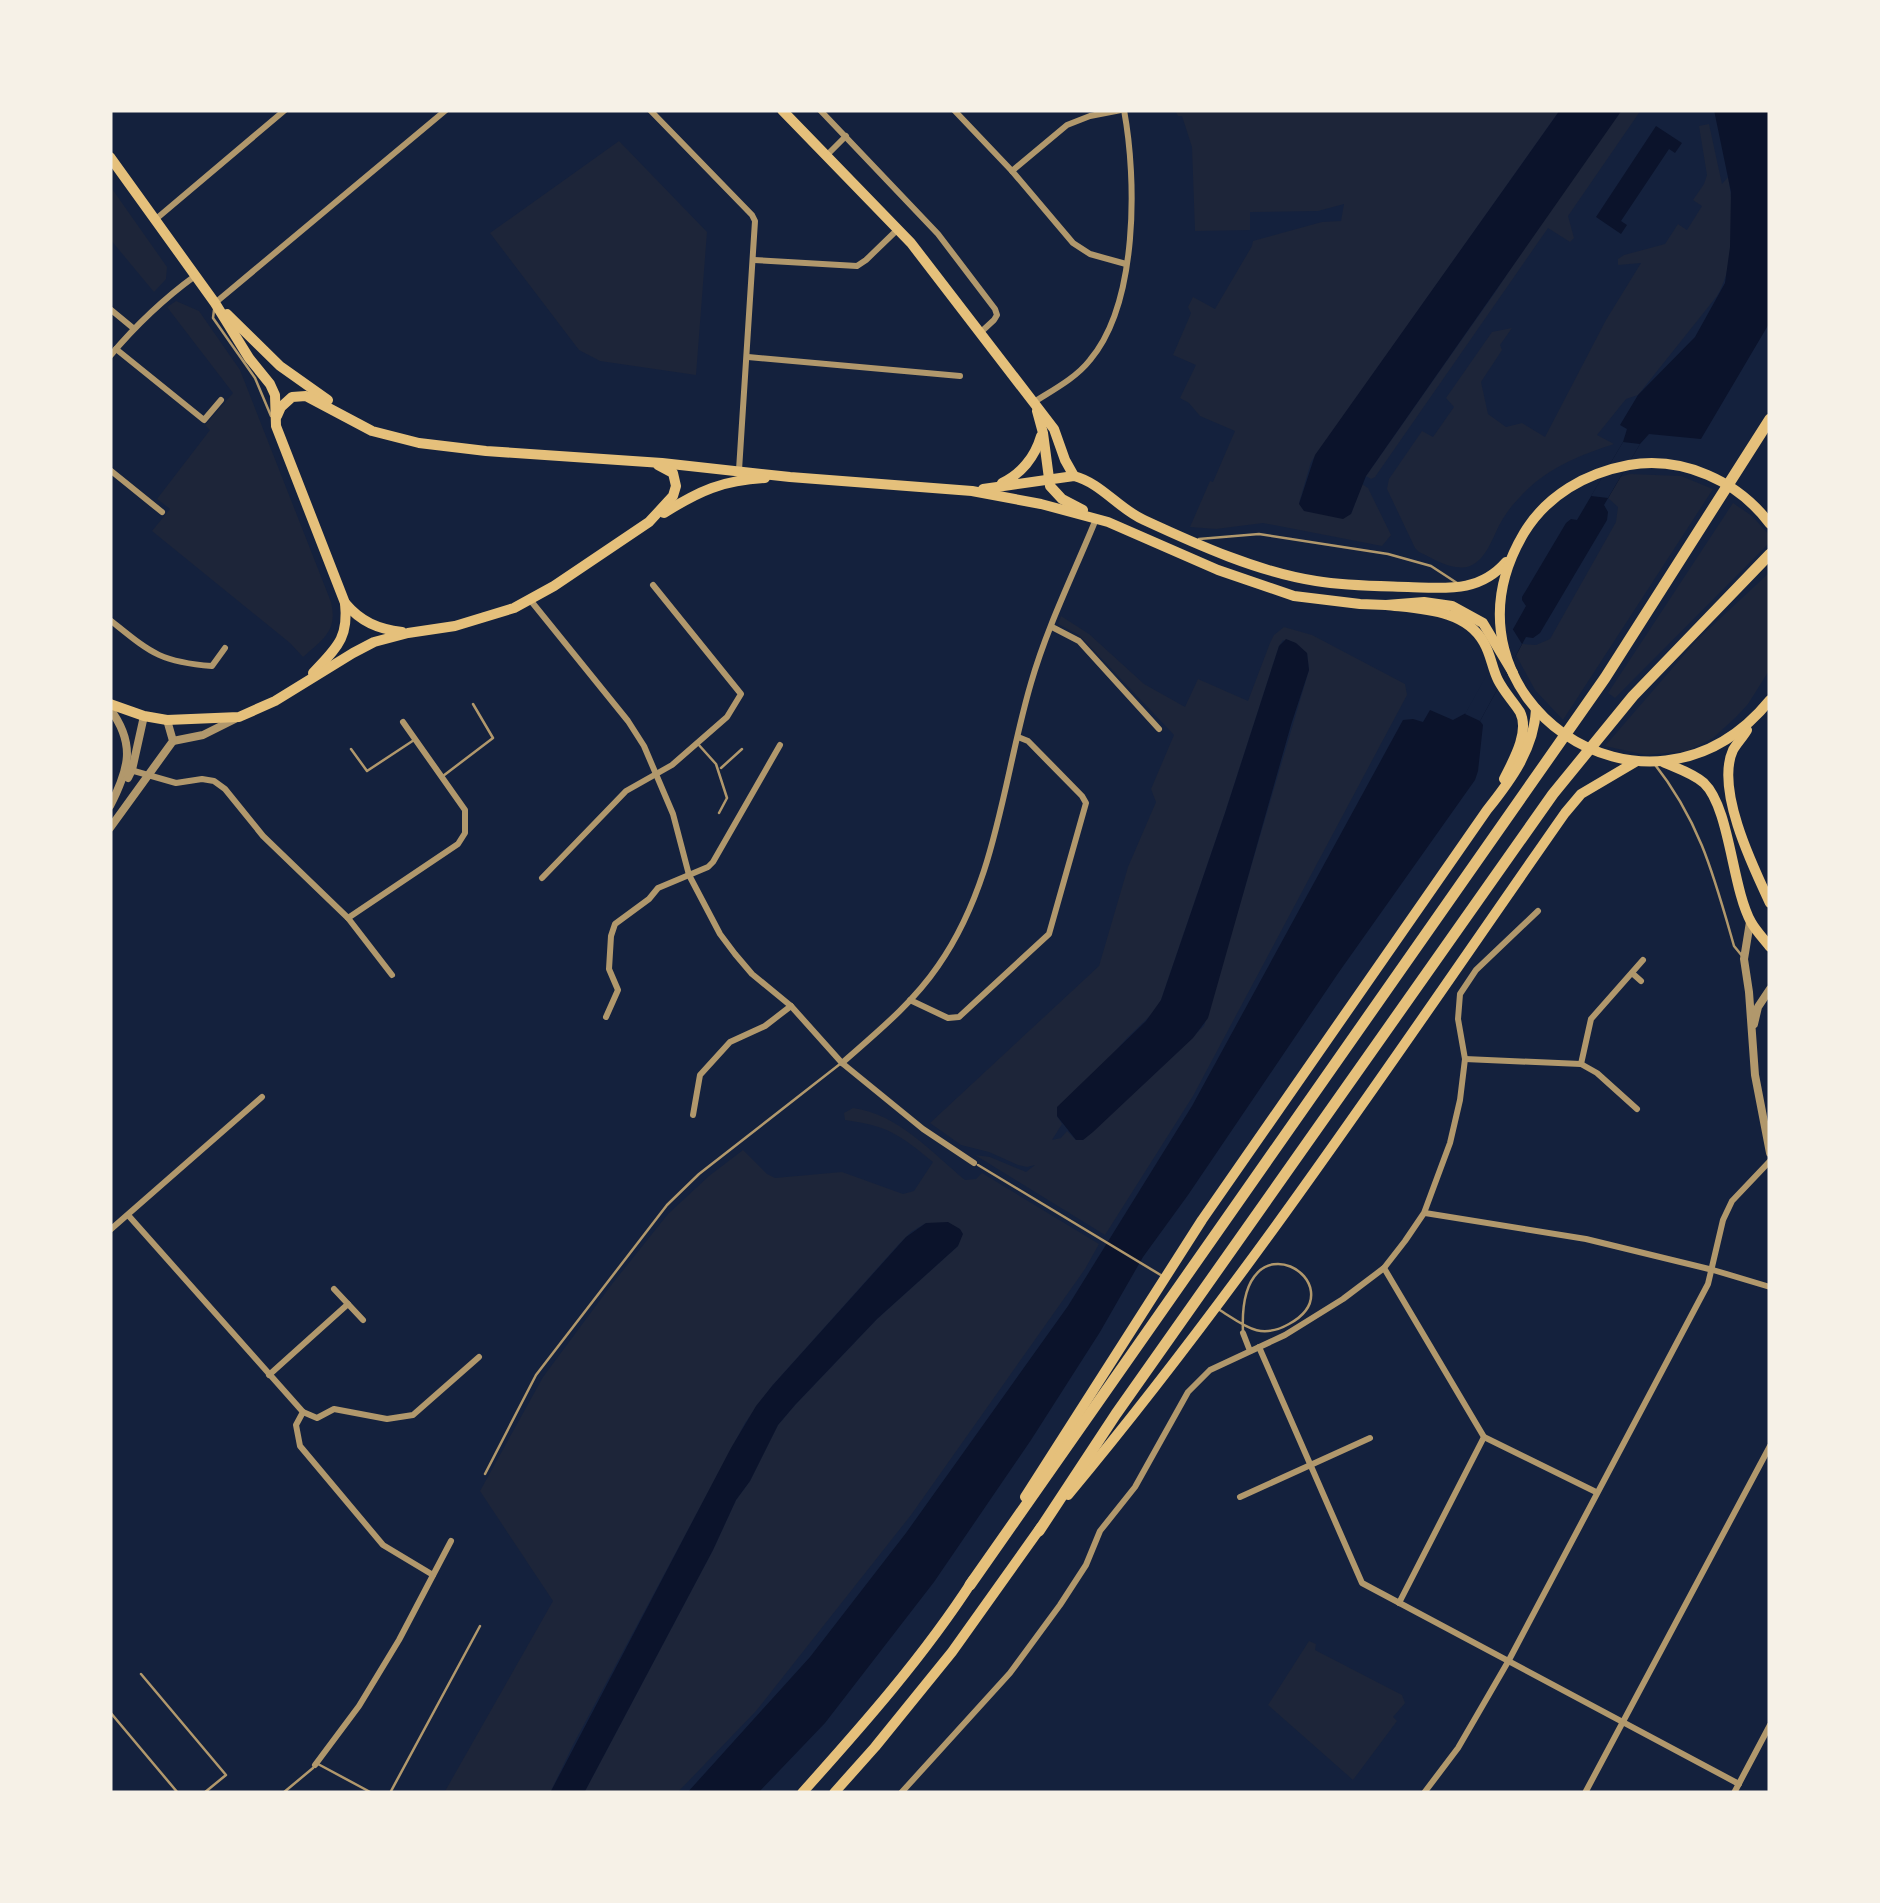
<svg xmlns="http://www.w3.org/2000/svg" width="1880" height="1903" font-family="'Roboto Condensed',sans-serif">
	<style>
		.green { fill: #1d2539; fill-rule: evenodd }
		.water { fill: #0b132b }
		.pier { fill: #14213d }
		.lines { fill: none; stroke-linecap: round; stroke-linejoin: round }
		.service { stroke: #b1986c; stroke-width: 2.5 }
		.minor { stroke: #b1986c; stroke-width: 6 }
		.tertiary { stroke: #b1986c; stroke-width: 8 }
		.primary { stroke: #e5c07b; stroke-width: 10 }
		.trunk { stroke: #e5c07b; stroke-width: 10 }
		.motorway { stroke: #e5c07b; stroke-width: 11 }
	</style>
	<rect width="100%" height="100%" fill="#14213d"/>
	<!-- green -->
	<g class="green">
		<path d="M1175,110H1560L1311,462L1299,503L1351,514L1362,484L1368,488L1391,535L1382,546L1263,523L1216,529L1190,527L1210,481L1213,482L1235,431L1200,416L1189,403L1180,398L1196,365L1173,355L1189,318L1191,313L1188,307L1193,297L1215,309L1252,246L1253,241L1322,222L1341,221L1344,204L1318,211L1250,212V230L1195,231L1192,147L1182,116H1178Z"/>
		<path d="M1614,110H1641L1568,216L1574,238L1570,242L1548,228L1375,477L1371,479L1366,476L1496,291Z"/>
		<path d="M1709,124L1722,184L1728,177C1735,213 1736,264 1717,296L1638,395L1626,399L1597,435L1614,444C1580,455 1545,469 1520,497C1513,504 1506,513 1501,522C1493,536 1487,559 1470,566C1454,572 1434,559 1419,552L1415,548L1387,489L1389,479L1422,431L1433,437L1454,407L1446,398L1492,332L1512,328L1500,345L1502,350L1481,382L1488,414L1506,427L1522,423L1545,437L1606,320L1641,263L1618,265V259L1624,255L1665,244L1678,224L1687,230L1702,206L1693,200L1704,184L1707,175L1699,126Z"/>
		<path d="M619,141L707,232L696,375L600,361L579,350L490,233Z"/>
		<path d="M110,186L167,267L166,279L154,292L110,239Z"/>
		<path d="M176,301L199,311L240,370L331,602C338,631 323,639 303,657L290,643L152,531L170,509L157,499L210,430L205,425L233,393L167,307Z"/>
		<path d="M1630,474L1681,476L1713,489L1563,720L1535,690L1516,655L1522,644L1536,645L1550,639L1616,522L1618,507L1608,498L1620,477Z"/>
		<path d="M1733,503L1752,516L1770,536V542L1615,698L1608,693Z"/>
		<path d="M1770,572V669L1748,704L1736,717L1713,738L1687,751L1646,755L1605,746L1696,641Z"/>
		<path d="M1061,616L1089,634L1144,684L1185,707L1198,679L1248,701L1270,643L1274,635L1284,627L1312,635L1405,684L1407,695L1193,1096L1105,1235L975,1155L990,1157L1026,1172L1035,1165L1027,1167L1018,1165L989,1152L961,1145L930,1123L1099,966L1128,867L1156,802L1151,789L1174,735L1079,635L1058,624ZM1283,640L1307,653L1309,670L1204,1026L1083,1140H1076L1067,1131L1061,1138L1052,1140L1062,1124L1057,1116L1127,1038L1156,1010L1161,1000L1225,813L1279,646Z"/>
		<path d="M853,1108C898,1114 931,1152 965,1180L976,1179L982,1173L1099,1244L1085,1269L911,1515L756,1711L677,1793H584L713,1550L736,1500L750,1481L778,1425L795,1405L877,1319L958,1246L926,1223L911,1232L899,1244L772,1386L745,1423L573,1745L550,1793H444L553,1601L480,1491L543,1377L612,1284L668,1214L709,1176L743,1150L767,1174L775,1178L842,1172L903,1194L914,1191L933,1162C900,1135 889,1126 845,1120L844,1113Z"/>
		<path d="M1309,1641L1316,1644L1315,1650L1402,1695L1405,1703L1393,1717L1397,1721L1353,1780L1268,1705Z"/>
	</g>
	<!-- water -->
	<g class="water">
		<path d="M1560,110H1622L1366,476L1351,514L1343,519L1304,511L1299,504L1315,455Z"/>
		<path d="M1714,110H1770V322L1701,439L1649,434L1640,444L1604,505L1608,512L1607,520L1540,633L1533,638L1526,637L1480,721L1483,725L1478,771L1475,780L1339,972L1188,1195L1143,1257L1100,1332L1031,1440L934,1582L825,1723L758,1793H687L810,1657L906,1533L1068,1306L1192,1106L1403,720L1413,719L1423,722L1430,710L1453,720L1466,713L1526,606L1522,600V597L1566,523L1571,519L1577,520L1623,442L1627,429L1620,425L1638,395L1695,337L1725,283L1730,247L1731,192Z"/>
		<path d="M1656,126L1682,143L1675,153L1669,149L1621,221L1627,225L1621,234L1596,217Z"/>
		<path d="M1286,639L1296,643L1307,653L1309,670L1291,725L1208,1018L1193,1038L1093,1132L1083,1140H1076L1057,1116V1107L1146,1021L1161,1000L1225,813L1279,646Z"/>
		<path d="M948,1222L960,1229L963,1234L958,1246L877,1319L795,1405L778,1425L750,1481L736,1500L713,1550L584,1793H550L731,1448L756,1406L772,1386L906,1237L926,1223Z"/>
	</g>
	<!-- pier -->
	<g class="pier">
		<path d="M1623,442L1640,444L1608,498L1591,496Z"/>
		<path d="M1512,628L1522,644L1480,721L1465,714Z"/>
	</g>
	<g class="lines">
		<!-- service -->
		<g class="service">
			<path d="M214,310L213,318L255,378L271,416"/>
			<path d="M1199,539L1259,534L1388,554L1431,566L1457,583"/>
			<path d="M698,744L716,764L727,798L719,813"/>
			<path d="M351,749L367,771L414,740"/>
			<path d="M1653,762C1700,821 1714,876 1734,946L1743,957"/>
			<path d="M721,768L742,749"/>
			<path d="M443,776L493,738L473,704"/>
			<path d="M978,1165L1164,1277"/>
			<path d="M1218,1309C1244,1325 1259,1341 1289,1324C1360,1285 1237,1207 1243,1332"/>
			<path d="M485,1474L536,1375L667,1205L699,1174L840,1064"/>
			<path d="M141,1674L226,1775L204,1793"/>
			<path d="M110,1712L178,1793"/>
			<path d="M318,1764L372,1793"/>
			<path d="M283,1793L313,1768"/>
			<path d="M390,1793L480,1626"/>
		</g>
		<!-- minor -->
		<g class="minor">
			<path d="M650,110L752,215L755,221L739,470"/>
			<path d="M820,110L938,234L995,309L997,315L994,320L981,332"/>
			<path d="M954,110L1012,171L1073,243L1090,254L1126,264"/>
			<path d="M827,155L846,136"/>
			<path d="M1012,171L1067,125L1090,116L1121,110"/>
			<path d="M156,219L285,110"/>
			<path d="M754,260L857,266L866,260L897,230"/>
			<path d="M215,303L446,110"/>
			<path d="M110,309L133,328"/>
			<path d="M116,349L204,420L221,400"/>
			<path d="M110,356C136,325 162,300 195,276"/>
			<path d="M748,357L960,376"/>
			<path d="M1034,402C1053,390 1076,378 1090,360C1138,303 1137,180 1124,110"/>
			<path d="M110,470L162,512"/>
			<path d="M531,601L628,721L644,746L673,814L689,875L720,934L735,954L752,974L791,1006L842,1063L923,1129L974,1163"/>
			<path d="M110,620C150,652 159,662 212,666L225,648"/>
			<path d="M1052,627L1079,641L1159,729"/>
			<path d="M127,769L176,783L202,779L214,781L225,789L263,836L348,918L392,975"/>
			<path d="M542,878L626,791L672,765L727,717L741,694L653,585"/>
			<path d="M348,918L458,844L465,833V810L403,722"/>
			<path d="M1632,973L1641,981"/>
			<path d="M910,1000L948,1018L959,1017L1049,934L1086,803L1082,796L1028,741L1018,737"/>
			<path d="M606,1017L618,990L609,969L611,936L615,924L649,899L658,888L708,867L713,862L780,745"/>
			<path d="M1465,1059L1581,1064L1597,1073L1637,1109"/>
			<path d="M842,1063C876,1033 912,1004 938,966C997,882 1003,778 1031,683C1047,627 1074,573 1096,519"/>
			<path d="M1581,1064L1591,1019L1643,960"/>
			<path d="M693,1115L700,1075L730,1042L765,1026L791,1006"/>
			<path d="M1425,1213L1586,1239L1713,1270L1770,1287"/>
			<path d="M128,1215L303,1412L317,1418L334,1409L387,1419L413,1415L479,1357"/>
			<path d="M110,1230L262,1097"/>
			<path d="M1384,1268L1484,1437L1596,1492"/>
			<path d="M334,1289L363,1320"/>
			<path d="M1243,1333L1250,1351"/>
			<path d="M1259,1347L1362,1583L1739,1784"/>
			<path d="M269,1375L348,1304"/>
			<path d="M303,1412L296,1425L300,1446L383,1545L433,1575"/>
			<path d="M1240,1497L1370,1438"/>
			<path d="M1399,1603L1484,1437"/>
			<path d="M315,1765L359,1706L399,1640L451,1541"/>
			<path d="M901,1793L1010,1673L1060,1605L1086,1565L1100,1531L1135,1487L1188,1392L1210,1370L1285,1335L1343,1299L1384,1268L1405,1241L1424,1213L1450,1143L1460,1100L1465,1059L1458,1019L1460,994L1476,970L1538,911"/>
			<path d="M1424,1793L1458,1748L1509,1660L1708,1284L1723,1220L1732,1201L1770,1161"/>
			<path d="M1585,1793L1770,1446"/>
			<path d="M1734,1793L1770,1725"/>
		</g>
		<!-- tertiary -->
		<g class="tertiary">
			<path d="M110,709C136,744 129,769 110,806"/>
			<path d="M173,741L203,735L235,719"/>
			<path d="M128,778L132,770L144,716"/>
			<path d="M110,828L173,741L167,720"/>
			<path d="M1750,922L1744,959L1749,992L1755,1075L1770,1153"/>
			<path d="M1754,1024L1758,1007L1770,989"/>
		</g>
		<!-- primary -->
		<g class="primary">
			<path d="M782,110L911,243L1054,429L1065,460L1074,476"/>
			<path d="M110,157L215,303L249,358L270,384L275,395L276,426L345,603C361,622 378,629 402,632"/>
			<path d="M227,314L280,366L328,400"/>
			<path d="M1037,411L1043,433L1050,486L1062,499L1083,510"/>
			<path d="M277,416L281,407L292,397L306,396L372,431L419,443L486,451L662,463L790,477L972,491L1041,504L1108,522L1218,570L1294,596L1360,604L1386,605L1424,602L1452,606L1483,623L1513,673"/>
			<path d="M1002,483C1021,474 1035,457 1041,436"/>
			<path d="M983,489L1074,476C1101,483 1119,509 1144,520C1198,545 1258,572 1316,581C1347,586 1377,586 1408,587C1446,588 1479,593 1506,562"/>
			<path d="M664,513C699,491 723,480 765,478"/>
			<path d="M1770,524C1738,481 1683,456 1629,465C1586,473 1547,495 1524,533C1427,696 1647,851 1770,700"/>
			<path d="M313,673C336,648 349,639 345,603"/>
			<path d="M110,704L144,716L167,720L239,717L275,701L353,653L374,642L408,633L455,626L514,608L554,586L649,522L673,496L676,486L673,473L658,465"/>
			<path d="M1747,730C1743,737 1737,743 1733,750C1715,789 1753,867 1770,903"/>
			<path d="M1663,762C1676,768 1693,773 1704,783C1730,808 1732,888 1751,922C1756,931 1764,939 1770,947"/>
		</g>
		<!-- trunk -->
		<g class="trunk">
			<path d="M1386,605C1420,609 1466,609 1484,643C1491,655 1492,668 1498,680C1504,692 1513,701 1520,712C1530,732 1513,761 1504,779"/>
			<path d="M1068,1495C1248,1279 1404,1043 1565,813L1581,794L1637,761"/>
			<path d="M1025,1497L1202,1220L1487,810C1511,780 1534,749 1536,709"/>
			<path d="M802,1793C863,1725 924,1656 973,1580"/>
			<path d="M834,1793L875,1747L952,1652L1041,1527"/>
		</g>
		<!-- motorway -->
		<g class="motorway">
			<path d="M1039,1531L1116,1414L1553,794L1633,696L1770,554"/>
			<path d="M970,1585L1605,678L1770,419"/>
		</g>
	</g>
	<!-- border -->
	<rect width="1880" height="1903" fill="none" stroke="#f6f1e7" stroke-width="225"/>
</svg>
